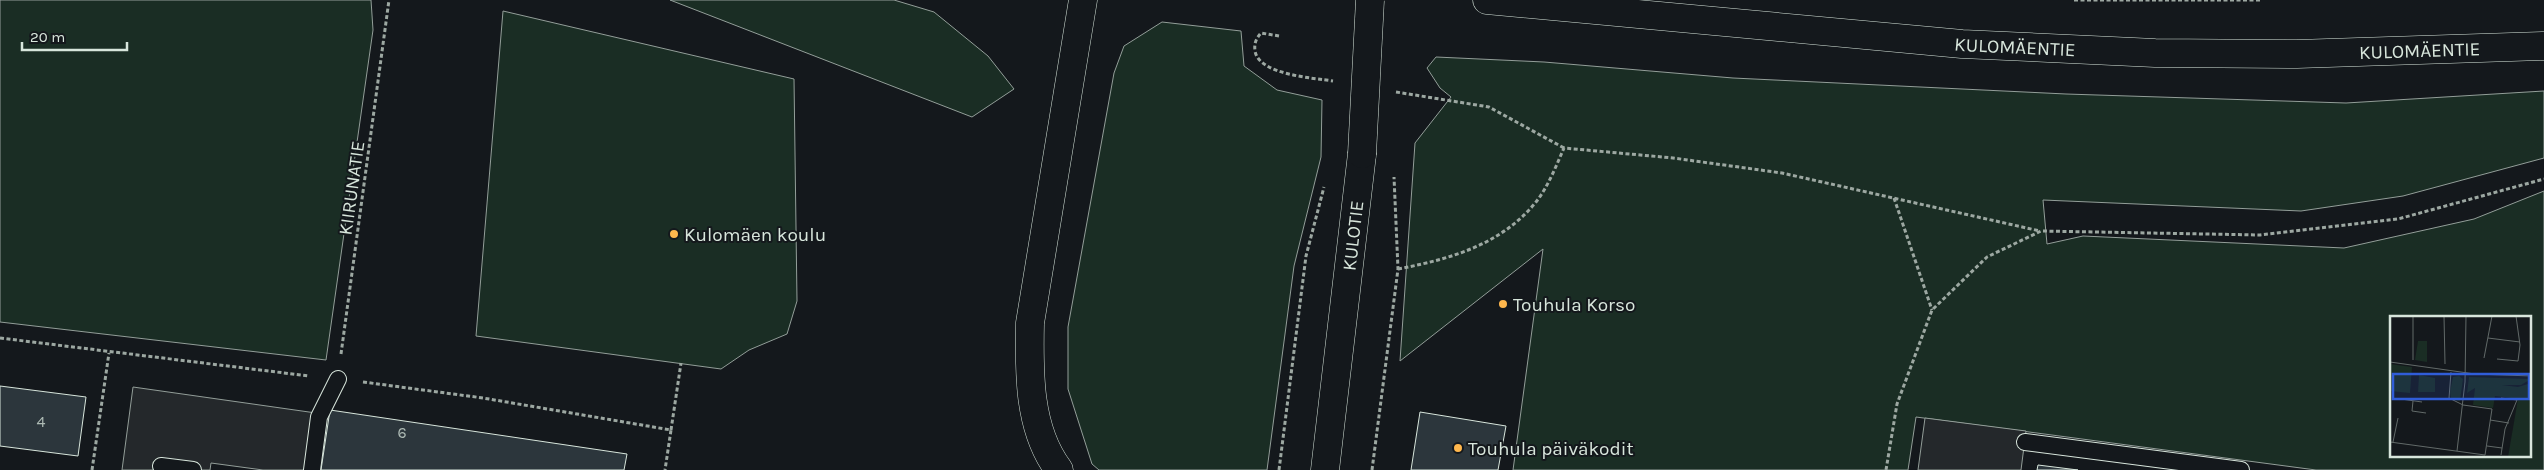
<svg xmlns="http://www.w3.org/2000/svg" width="2544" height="470" font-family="Karla,sans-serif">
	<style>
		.green { fill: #1a2d24; stroke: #939e99; fill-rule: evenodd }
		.parking { fill: #24282b; stroke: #939e99 }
		.building { fill: #2c363c; stroke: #d8e6dc }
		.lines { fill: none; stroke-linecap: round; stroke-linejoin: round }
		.lane-casing { stroke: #d8e6dc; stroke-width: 18 }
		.secondary-casing { stroke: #d8e6dc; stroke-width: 29 }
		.primary-casing { stroke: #d8e6dc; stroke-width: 29 }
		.path { stroke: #9da8a2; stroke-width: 3; stroke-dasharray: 4 2.5; stroke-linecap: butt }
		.lane { stroke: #14181c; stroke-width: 16 }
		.secondary { stroke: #14181c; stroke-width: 28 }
		.primary { stroke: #14181c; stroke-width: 28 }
		.secondary-bridge-casing { stroke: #d8e6dc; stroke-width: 29; stroke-linecap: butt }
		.secondary-bridge { stroke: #14181c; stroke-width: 28 }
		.poi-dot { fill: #ffb74d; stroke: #14181c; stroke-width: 2 }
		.labels { text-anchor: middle; stroke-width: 4; stroke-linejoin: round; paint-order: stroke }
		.number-label { font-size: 16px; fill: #adbab4 }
		.street-label { font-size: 19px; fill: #d8e6dc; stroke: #14181c }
		.poi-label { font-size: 19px; fill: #d8e6dc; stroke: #14181c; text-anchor: start }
		.inset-road { fill: none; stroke: #626a69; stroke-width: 1 }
		.view { fill: #305dd8; fill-opacity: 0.15; stroke: #305dd8; stroke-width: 2.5 }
		.inset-edge { fill: none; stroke: #d8e6dc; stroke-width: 2.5 }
	</style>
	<rect width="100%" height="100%" fill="#14181c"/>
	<!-- green -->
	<g class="green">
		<path d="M0,0H371L373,30L326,360L0,322Z"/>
		<path d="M670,0H894L934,12L988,56L1014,89L972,117Z"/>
		<path d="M503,11L794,79L797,301L787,334L749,350L721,369L476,336Z"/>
		<path d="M1162,22L1241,31L1244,66L1277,90L1322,100L1321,157L1294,266L1267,470H1099L1092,464L1068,389V327L1114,73L1124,46Z"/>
		<path d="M1436,57L1544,62L1733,78L2066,94L2346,103L2544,91V158L2403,196L2301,211L2043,200L2047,244L2083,236L2344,248L2474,219L2544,191V470H2316L1916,417L1908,470H1513L1543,249L1400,361L1415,143L1451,97L1440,88L1427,68ZM2392,318H2530V456H2392Z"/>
	</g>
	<!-- parking -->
	<g class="parking">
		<path d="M133,387L316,413L308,470H263L211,463L210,470H122Z"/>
		<path d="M1925,418L2026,431L2021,470H1918Z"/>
	</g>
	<!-- building -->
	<g class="building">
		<path d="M0,386L86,397L78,456L0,446Z"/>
		<path d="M330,410L627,454L624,470H321Z"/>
		<path d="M1420,412L1506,426L1498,470H1411Z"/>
		<path d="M2038,465L2078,470H2037Z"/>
	</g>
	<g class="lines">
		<!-- lane casing -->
		<g class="lane-casing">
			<g id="lane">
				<path d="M2025,442L2241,470"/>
				<path d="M161,466L193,470"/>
				<path d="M312,470L319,417L338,379"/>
			</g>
		</g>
		<!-- secondary casing -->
		<g class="secondary-casing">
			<g id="secondary">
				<path id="s1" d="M1325,470L1362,154"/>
			</g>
		</g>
		<!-- primary casing -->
		<g class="primary-casing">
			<g id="primary">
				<path id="s2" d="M1487,0L1962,44L2155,53L2297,54L2544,46"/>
				<path d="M1059,470C1028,429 1029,372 1030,323L1083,0"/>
			</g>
		</g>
		<!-- path -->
		<g class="path">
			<path d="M2074,0H2262"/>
			<path d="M1279,36L1261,33C1256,39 1254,43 1255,51C1259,75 1314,78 1333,81"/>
			<path d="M1396,92L1489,107L1564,148"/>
			<path d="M1894,198L1932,310"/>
			<path d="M1398,269C1450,259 1501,245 1536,202C1548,187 1556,166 1564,148L1673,158L1782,173L2040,231"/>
			<path d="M0,338L309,376"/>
			<path d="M341,354L389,0"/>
			<path d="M363,382L483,398L671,430L665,470"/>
			<path d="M671,430L681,363"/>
			<path d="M92,470L109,353"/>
			<path d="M1279,470L1306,256L1324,187"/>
			<path d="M1372,470L1398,269L1394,177"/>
			<path d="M1886,470L1897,404L1932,310L1987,257L2041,231L2260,235L2398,219L2544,179"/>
		</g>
		<!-- lane -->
		<use href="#lane" class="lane"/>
		<!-- secondary -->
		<use href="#secondary" class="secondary"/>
		<!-- primary -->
		<use href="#primary" class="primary"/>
		<!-- secondary-bridge casing -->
		<g class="secondary-bridge-casing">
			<path id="secondary-bridge" d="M1362,154L1370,0"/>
		</g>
		<!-- secondary-bridge -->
		<use href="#secondary-bridge" class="secondary-bridge"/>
	</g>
	<!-- markers -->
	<g class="poi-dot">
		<circle cx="674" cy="234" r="5"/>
		<circle cx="1503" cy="304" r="5"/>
		<circle cx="1458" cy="448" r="5"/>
	</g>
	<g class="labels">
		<!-- number labels -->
		<g class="number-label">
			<text x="41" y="427">4</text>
			<text x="402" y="438">6</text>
		</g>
		<!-- street labels -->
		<g class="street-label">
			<text dy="7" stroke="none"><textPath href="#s2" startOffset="530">KULOMÄENTIE</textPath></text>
			<text dy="7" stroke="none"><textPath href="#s2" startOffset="935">KULOMÄENTIE</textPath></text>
			<text transform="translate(351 188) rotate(-82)" y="7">KIIRUNATIE</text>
			<text dy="7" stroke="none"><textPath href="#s1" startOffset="236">KULOTIE</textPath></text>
		</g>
		<!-- poi labels -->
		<g class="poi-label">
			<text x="684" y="241">Kulomäen koulu</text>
			<text x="1513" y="311">Touhula Korso</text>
			<text x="1468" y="455">Touhula päiväkodit</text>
		</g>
	</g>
	<!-- overview -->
	<g transform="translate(2390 316)">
		<rect width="141" height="141" fill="#14181c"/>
		<path d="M28,25H37V46L25,44ZM0,48L22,51L20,77L0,75ZM29,59L45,62V76H28ZM69,60L73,63L70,85L61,83L60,76L63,61ZM79,61L141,63L131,69H112L128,71L141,67V141H118L128,83L105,80L103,92L83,89L85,72L77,77Z" fill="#1a2d24"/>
		<path class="inset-road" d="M23,0V44M54,0L55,48M98,22L130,26M94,42L102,0M107,43L128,45L130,29L126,0M0,46L85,58L142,60M61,56L59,82L73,89M11,83L32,86M23,85L22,95L36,97M100,104L119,107M0,126L95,139L102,93L73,89M3,126L8,102M97,130L112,132M67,135L75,66L76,0M111,139L115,113L127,84L111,82"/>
		<path class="view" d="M3,58H139V83H3Z"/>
		<rect width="141" height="141" class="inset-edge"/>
	</g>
	<!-- scale -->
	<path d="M22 42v8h105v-8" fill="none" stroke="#d8e6dc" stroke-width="2.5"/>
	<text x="30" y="42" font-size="15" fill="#d8e6dc" stroke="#14181c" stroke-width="4" paint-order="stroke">20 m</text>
</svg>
